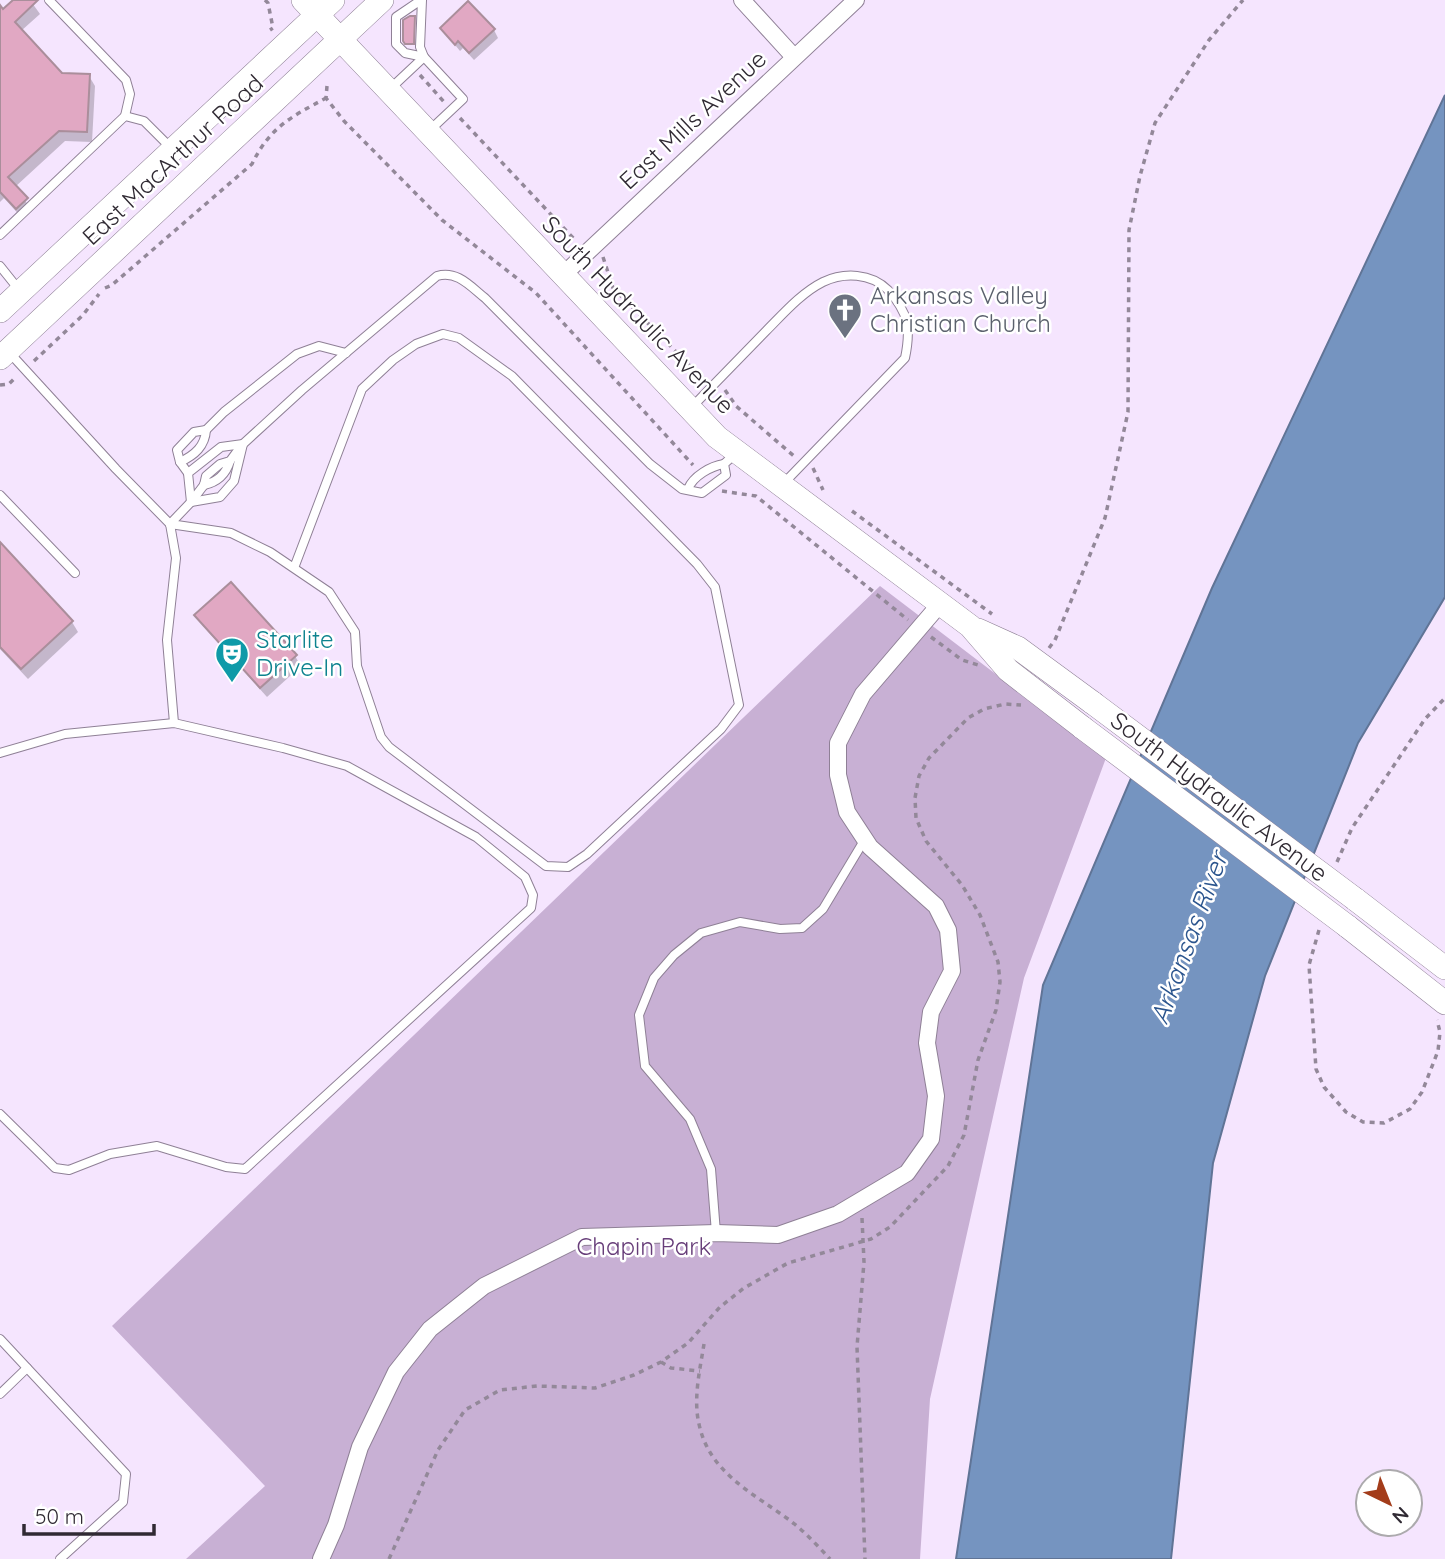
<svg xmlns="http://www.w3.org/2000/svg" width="1445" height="1559" font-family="Quicksand,sans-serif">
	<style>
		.green { fill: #c8b0d4 }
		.water { fill: #7594c0; stroke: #607496; stroke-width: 2 }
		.shadow { fill: #0003 }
		.building { fill: #e1a8c3; stroke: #aa8e9b; stroke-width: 2 }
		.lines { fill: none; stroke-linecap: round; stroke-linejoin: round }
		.lane-casing { stroke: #8f8096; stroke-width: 10 }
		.street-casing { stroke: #8f8096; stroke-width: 18 }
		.secondary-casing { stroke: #8f8096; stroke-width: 24 }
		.path { stroke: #938899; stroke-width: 3.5; stroke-dasharray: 5 5; stroke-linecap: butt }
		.lane { stroke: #fff; stroke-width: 8 }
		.street { stroke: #fff; stroke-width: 16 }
		.secondary { stroke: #fff; stroke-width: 23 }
		.secondary-bridge-casing { stroke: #8f8096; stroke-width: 24; stroke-linecap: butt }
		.secondary-bridge { stroke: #fff; stroke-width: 23 }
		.labels { text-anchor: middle; stroke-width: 5; stroke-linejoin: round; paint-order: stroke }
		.street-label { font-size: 24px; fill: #302a33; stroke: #fff }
		.worship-label { font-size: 24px; fill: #5b616d; stroke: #fff; text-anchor: start }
		.culture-label { font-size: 24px; fill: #0d838f; stroke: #fff; text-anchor: start }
		.park-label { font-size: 24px; fill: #673d79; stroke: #fff }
		.water-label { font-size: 26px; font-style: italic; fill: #2b558e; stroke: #fff }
	</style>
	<rect width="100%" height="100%" fill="#f5e5fe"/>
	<!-- green -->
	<path class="green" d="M880,586L1106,758L1024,978L930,1399L920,1559H186L265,1486L112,1326Z"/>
	<!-- water -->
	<path class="water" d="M1445,95V597L1358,743L1265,976L1213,1163L1171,1559H956L1043,985L1212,588Z"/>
	<!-- shadow -->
	<g class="shadow">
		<path d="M16,0H30L40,14L21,31L61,74L89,76L95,86L92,142L65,141L15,187L32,210L23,219L4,198L0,202V9L3,12Z"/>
		<path d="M442,29L494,30L498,38L474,60L463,48L460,51Z"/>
		<path d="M0,545L72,622L78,632L28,679L0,649Z"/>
		<path d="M197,615L295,656L301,666L267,697L203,626Z"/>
	</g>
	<!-- building -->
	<g class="building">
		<path d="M13,0H38L15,22L62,73L90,74L87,132L59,131L8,177L28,198L16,209L0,192V5L3,9Z"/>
		<path d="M468,1L495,29L469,53L458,41L455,45L440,28Z"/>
		<path d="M410,16H415L414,44H405L403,41V20Z"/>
		<path d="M0,542L73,621L21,669L0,647Z"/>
		<path d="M231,582L297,655L260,688L194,615Z"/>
	</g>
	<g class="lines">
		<!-- lane casing -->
		<g class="lane-casing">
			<g id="lane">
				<path d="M49,0L126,80L130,94L125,116"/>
				<path d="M421,0L396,17V44L405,53L424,57L420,47L422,0"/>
				<path d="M391,88L424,57L463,99L430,130"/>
				<path d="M0,235L125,116L144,121L171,148"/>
				<path d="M0,266L20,291"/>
				<path d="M8,351L116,469L170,524L176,558L167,640L174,723"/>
				<path d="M691,408C716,382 741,357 766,331C783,314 801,293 823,282C844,272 871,273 888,290C909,313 911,329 905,358L784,483"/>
				<path d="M180,462C195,455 205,446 206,430"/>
				<path d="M188,473L180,462L177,450L194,432L206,430L224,412L297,354L319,346L346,353"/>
				<path d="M204,485C218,482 226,474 230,461"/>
				<path d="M688,489C693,476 711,466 724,464"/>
				<path d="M0,495L75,573"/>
				<path d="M191,502L188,473L221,447L243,444"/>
				<path d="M191,502L204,485L206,476L220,464L230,461L241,446"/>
				<path d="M170,524L231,533L270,552L329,592L355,632L357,666L381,737L389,747L546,866L568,867L587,854L721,729L739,705L715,587L697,564L512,376L459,338L443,334L416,344L393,360L362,389L294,568"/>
				<path d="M170,524L191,502L220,497L234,481L243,444L302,390L437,276C457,270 470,286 485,298L650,464L682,489L702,493L726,475L724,464L735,454"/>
				<path d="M0,753L65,734L174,723L283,748L347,766L476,837L525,877L533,895L531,908L245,1169L226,1167L157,1146L110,1154L69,1170L55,1168L0,1114"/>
				<path d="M716,1233L711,1169L690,1119L645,1066L639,1015L654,978L674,955L701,933L740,922L780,929L802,928L823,909L865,839"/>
				<path d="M0,1339L126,1474L123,1502L60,1559"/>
				<path d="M0,1394L27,1368"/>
			</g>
		</g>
		<!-- street casing -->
		<g class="street-casing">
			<g id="street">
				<path d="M742,0L794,57"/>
				<path d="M563,275L856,0"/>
				<path d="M321,1559L336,1525L360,1447L396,1372L430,1329L484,1286L582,1237L716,1233L778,1235L838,1214L907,1173L931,1139L936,1096L927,1043L931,1012L952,971L948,930L936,906L870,847L847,812L838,775V743L863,694L940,604"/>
			</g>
		</g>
		<!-- secondary casing -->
		<g class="secondary-casing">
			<g id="secondary">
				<path d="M303,0L717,437L970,626L1008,670L1083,728"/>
				<path d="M0,311L333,0"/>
				<path d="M0,358L382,0"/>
				<path d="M978,630L1018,648L1093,703"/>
				<path d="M1355,899L1445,968"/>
				<path d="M1347,926L1445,1003"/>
			</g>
		</g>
		<!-- path -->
		<g class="path">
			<path d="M265,0L268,3L273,28L270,30"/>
			<path d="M420,75L445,103"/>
			<path d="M327,86L326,98L344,121L442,220L536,293L693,465"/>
			<path d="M460,118L575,240"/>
			<path d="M603,257L613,288L703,379"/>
			<path d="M105,288L112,285L252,164C270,127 291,117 326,98"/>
			<path d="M34,361L83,315L99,294"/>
			<path d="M0,385L9,384L15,378"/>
			<path d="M725,390L736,406L795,457"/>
			<path d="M813,468L823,490"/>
			<path d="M722,491L756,496L908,620"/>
			<path d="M852,511L992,614"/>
			<path d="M931,637L962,660L978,665"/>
			<path d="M1049,648L1055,640L1105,518L1128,412L1129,230L1140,176L1155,123L1209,40L1243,0"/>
			<path d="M1337,862L1352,828L1425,719L1445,698"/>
			<path d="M1319,930L1309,965L1316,1069L1324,1087L1346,1112L1363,1122L1384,1123L1410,1109L1422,1092L1438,1051L1440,1032L1437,1020"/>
			<path d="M862,1218L864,1262L857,1347L865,1559"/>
			<path d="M704,1344C700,1369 693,1399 699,1424C709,1472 751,1492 788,1519C803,1530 817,1545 830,1559"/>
			<path d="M661,1362L671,1368L700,1371"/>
			<path d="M389,1559L438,1450L465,1410L500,1390L537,1386L595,1388L634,1375L661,1362L688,1343L720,1307L744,1288L788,1263L871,1239L890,1227L948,1166L964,1135L978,1060L996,1010L1000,982L998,962L980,915L962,885L926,841L916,818L915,798L919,776L929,758L968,718L984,709L1005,704L1021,705"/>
		</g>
		<!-- lane -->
		<use href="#lane" class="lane"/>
		<!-- street -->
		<use href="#street" class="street"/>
		<!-- secondary -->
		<use href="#secondary" class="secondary"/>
		<!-- secondary-bridge casing -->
		<g class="secondary-bridge-casing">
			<g id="secondary-bridge">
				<path d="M1093,703L1355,899"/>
				<path d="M1083,728L1347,926"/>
			</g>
		</g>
		<!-- secondary-bridge -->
		<use href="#secondary-bridge" class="secondary-bridge"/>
	</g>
	<!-- icons -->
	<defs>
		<g id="church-pin" transform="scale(1.75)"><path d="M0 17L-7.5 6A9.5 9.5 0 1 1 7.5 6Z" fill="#6b7280" stroke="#fff"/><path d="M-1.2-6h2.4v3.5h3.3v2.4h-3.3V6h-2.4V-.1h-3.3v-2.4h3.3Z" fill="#fff"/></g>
		<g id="theatre-pin" transform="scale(1.75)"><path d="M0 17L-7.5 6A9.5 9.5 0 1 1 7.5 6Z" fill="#0f9aa8" stroke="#fff"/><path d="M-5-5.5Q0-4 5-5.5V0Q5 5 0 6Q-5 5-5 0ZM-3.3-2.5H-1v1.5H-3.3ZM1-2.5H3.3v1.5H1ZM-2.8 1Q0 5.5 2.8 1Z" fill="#fff"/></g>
	</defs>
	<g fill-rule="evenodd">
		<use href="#church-pin" x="845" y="310"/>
		<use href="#theatre-pin" x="232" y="654"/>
	</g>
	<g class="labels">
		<!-- street labels -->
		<g class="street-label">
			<text transform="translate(693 120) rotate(-43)" y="8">East Mills Avenue</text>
			<text transform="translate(173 160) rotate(-43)" y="8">East MacArthur Road</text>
			<text transform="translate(638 315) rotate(46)" y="8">South Hydraulic Avenue</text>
			<text transform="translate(1219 797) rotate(37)" y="8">South Hydraulic Avenue</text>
		</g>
		<!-- worship labels -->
		<g class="worship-label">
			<text x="870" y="304">Arkansas Valley<tspan x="870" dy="28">Christian Church</tspan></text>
		</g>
		<!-- culture labels -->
		<g class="culture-label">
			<text x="256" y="648">Starlite<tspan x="256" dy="28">Drive-In</tspan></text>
		</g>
		<!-- park labels -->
		<g class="park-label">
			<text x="644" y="1255">Chapin Park</text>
		</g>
		<!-- water labels -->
		<g class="water-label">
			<text transform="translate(1189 938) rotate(-70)" y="9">Arkansas River</text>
		</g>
	</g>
	<!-- north arrow -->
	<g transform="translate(1389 1503) rotate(137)"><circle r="33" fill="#ffffff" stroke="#acaaad" stroke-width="2"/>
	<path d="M0-5L12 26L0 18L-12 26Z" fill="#a33c1a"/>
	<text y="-10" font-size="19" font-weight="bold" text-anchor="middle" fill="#302a33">N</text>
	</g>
	<!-- scale -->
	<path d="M24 1524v10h130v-10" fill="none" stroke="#302a33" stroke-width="3.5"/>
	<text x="35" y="1524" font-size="21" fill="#302a33" stroke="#ffffff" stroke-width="5" paint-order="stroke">50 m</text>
</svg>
